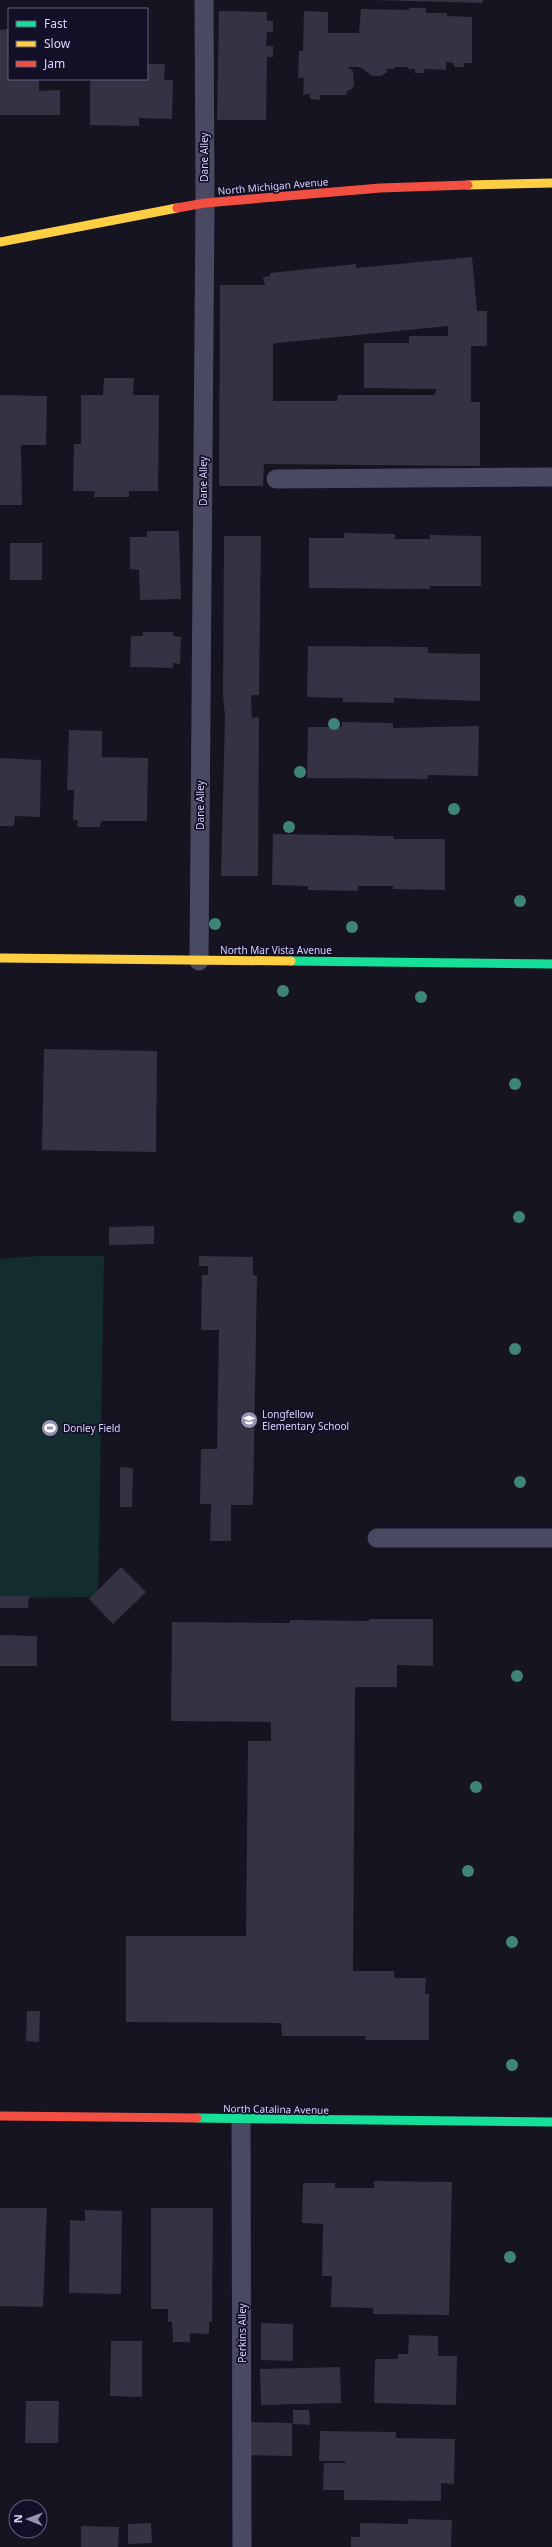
<svg xmlns="http://www.w3.org/2000/svg" width="552" height="2547" font-family="'Noto Sans',sans-serif">
	<style>
		.green { fill: #132c2d }
		.building { fill: #343243; fill-rule: evenodd }
		.lines { fill: none; stroke-linecap: round; stroke-linejoin: round }
		.lane { stroke: #4a4962; stroke-width: 19 }
		.fast { stroke: #16e098; stroke-width: 9 }
		.slow { stroke: #ffcf43; stroke-width: 9 }
		.jam { stroke: #f24e42; stroke-width: 9 }
		.tree { fill: #3e8478 }
		.labels { text-anchor: middle; stroke-width: 3.5; stroke-linejoin: round; paint-order: stroke }
		.street-label { font-size: 10px; fill: #d9d4ff; stroke: #130f26 }
		.poi-label { font-size: 10px; fill: #d9d4ff; stroke: #130f26; text-anchor: start }
	</style>
	<rect width="100%" height="100%" fill="#161421"/>
	<!-- green -->
	<path class="green" d="M38,1256H104L98,1597L0,1598V1259Z"/>
	<!-- building -->
	<g class="building">
		<path d="M372,0H483L482,3Z"/>
		<path d="M409,8H426V13H447V16L472,17V63H464V67H454V63L446,62V70L424,69L425,73H415V69H408V67H394V69H387V72L381,76H372L360,67H347L353,71L354,85L352,89L347,91V95H320V100L310,99V94L303,95L304,78H298L299,51H303L304,11L328,12V33H359L361,9L409,10Z"/>
		<path d="M219,11L267,12V21H273V32H267L266,46H273V57H267L266,120H217Z"/>
		<path d="M8,29L9,79H39V91L60,90V115H0V30Z"/>
		<path d="M147,64H165L164,80H173L172,119L139,118V126L90,125V79H147Z"/>
		<path d="M472,257L477,311H487V346H471V402H480V466L264,464L263,486H219L220,285H265L263,277L270,276V273L356,264V268ZM448,326V336H409V343H364V388L436,389L435,395H338L337,401H273V344L277,343Z"/>
		<path d="M104,378H134L133,395H159L158,491H129V497H94L95,491H73L74,444H81V395H103Z"/>
		<path d="M0,395L47,396L46,445H21L22,505H0Z"/>
		<path d="M147,531H179L181,599L140,600L139,570L130,569V537H147Z"/>
		<path d="M344,533L395,534V539H430V535L481,536V586H430V589L309,588V538H344Z"/>
		<path d="M224,536H261L259,695H251L252,718L259,717L258,876H221L225,717L223,695Z"/>
		<rect x="10" y="543" width="32" height="37"/>
		<path d="M143,632H173V636L181,637L180,664L173,663V668L130,667L131,636H143Z"/>
		<path d="M308,646L428,647V653L480,654V701L394,698V703L343,702V698L307,697Z"/>
		<path d="M342,722L393,723V728L479,726L478,776L427,775L428,779L307,778L308,727H342Z"/>
		<path d="M69,730L102,731V757L148,758L147,821H101L100,827H77L78,820H73L74,790H67Z"/>
		<path d="M0,758L41,760L40,817L15,816L14,826H0Z"/>
		<path d="M273,834L393,836L394,839H445V890L393,889V886H358V891L308,890V886L272,885Z"/>
		<path d="M44,1049L157,1051L156,1152L42,1150Z"/>
		<path d="M154,1226V1244L109,1245V1227Z"/>
		<path d="M199,1256L253,1257V1275L257,1276L253,1505H231V1541H210L211,1504H200L201,1449H217L219,1330H201L202,1275H208V1266H199Z"/>
		<path d="M120,1467L133,1468L132,1507H120Z"/>
		<path d="M121,1567L146,1592L113,1624L89,1599Z"/>
		<path d="M0,1596H29L28,1608H0Z"/>
		<path d="M369,1619H433V1666L397,1665V1687H355L353,1971H394V1978H426L425,1994H429V2040H365L366,2036H282L281,2023L126,2022V1936H246L248,1741H271V1722L171,1721L172,1622L290,1623V1620L369,1621Z"/>
		<path d="M0,1635L37,1636V1666H0Z"/>
		<path d="M27,2011H40L39,2042L26,2041Z"/>
		<path d="M374,2181L452,2182L449,2315L373,2314V2308L331,2307L332,2276H322L323,2224L302,2223L303,2183H335V2188H374Z"/>
		<path d="M0,2208H47L43,2307L0,2306Z"/>
		<path d="M151,2208H213L212,2322H209V2334L190,2333V2342H173L172,2322H168V2309H151Z"/>
		<path d="M85,2210L122,2211L121,2294L69,2293L70,2220L85,2221Z"/>
		<path d="M261,2323L293,2324V2361L261,2360Z"/>
		<path d="M409,2335L438,2336V2356H457L456,2405L374,2403L375,2359H398V2354H408Z"/>
		<path d="M111,2341H142V2397L110,2396Z"/>
		<path d="M340,2367L341,2403L261,2405L260,2369Z"/>
		<path d="M26,2401H59L58,2443H25Z"/>
		<path d="M293,2410H309L310,2425L293,2424Z"/>
		<path d="M243,2422L292,2423V2456L243,2455Z"/>
		<path d="M320,2431L396,2432V2438L455,2439L454,2484L441,2483V2501L344,2500V2490H323L324,2463H345V2461H319Z"/>
		<path d="M408,2519L452,2520L451,2547H351V2537H360V2523L408,2524Z"/>
		<path d="M151,2523L152,2543L128,2544V2524Z"/>
		<path d="M81,2526L119,2527L118,2547H81Z"/>
	</g>
	<g class="lines">
		<!-- lane -->
		<g class="lane">
			<path d="M276,479L552,477"/>
			<path d="M199,961L205,203L204,0"/>
			<path d="M377,1538H552"/>
			<path d="M241,2119L242,2547"/>
		</g>
		<!-- fast -->
		<g class="fast">
			<path d="M291,961L552,964"/>
			<path d="M197,2118L552,2122"/>
		</g>
		<!-- slow -->
		<g class="slow">
			<path d="M468,185L552,183"/>
			<path d="M0,242L177,208"/>
			<path d="M0,958L291,961"/>
		</g>
		<!-- jam -->
		<g class="jam">
			<path d="M177,208L205,203L380,188L468,185"/>
			<path d="M0,2116L197,2118"/>
		</g>
	</g>
	<!-- trees -->
	<g class="tree">
		<circle cx="334" cy="724" r="6"/>
		<circle cx="300" cy="772" r="6"/>
		<circle cx="454" cy="809" r="6"/>
		<circle cx="289" cy="827" r="6"/>
		<circle cx="520" cy="901" r="6"/>
		<circle cx="215" cy="924" r="6"/>
		<circle cx="352" cy="927" r="6"/>
		<circle cx="283" cy="991" r="6"/>
		<circle cx="421" cy="997" r="6"/>
		<circle cx="515" cy="1084" r="6"/>
		<circle cx="519" cy="1217" r="6"/>
		<circle cx="515" cy="1349" r="6"/>
		<circle cx="520" cy="1482" r="6"/>
		<circle cx="517" cy="1676" r="6"/>
		<circle cx="476" cy="1787" r="6"/>
		<circle cx="468" cy="1871" r="6"/>
		<circle cx="512" cy="1942" r="6"/>
		<circle cx="512" cy="2065" r="6"/>
		<circle cx="510" cy="2257" r="6"/>
	</g>
	<!-- icons -->
	<defs>
		<g id="school-disc" transform="scale(0.9)"><circle r="9.5" fill="#9591b1" stroke="#130f26"/><path d="M0-5L7-2L0 1L-7-2ZM-4 1L0 2.5L4 1V4Q0 6-4 4Z" fill="#fff"/></g>
		<g id="stadium-disc" transform="scale(0.9)"><circle r="9.5" fill="#9591b1" stroke="#130f26"/><path d="M0-5a6.5 5 0 1 0 0 10a6.5 5 0 1 0 0-10ZM-3.5-1.8h7v3.6h-7Z" fill="#fff"/></g>
	</defs>
	<g fill-rule="evenodd">
		<use href="#school-disc" x="249" y="1420"/>
		<use href="#stadium-disc" x="50" y="1428"/>
	</g>
	<g class="labels">
		<!-- street labels -->
		<g class="street-label">
			<text transform="translate(204 157) rotate(-90)" y="4">Dane Alley</text>
			<text transform="translate(273 186) rotate(-5)" y="4">North Michigan Avenue</text>
			<text transform="translate(203 481) rotate(-90)" y="4">Dane Alley</text>
			<text transform="translate(200 805) rotate(-90)" y="4">Dane Alley</text>
			<text x="276" y="954">North Mar Vista Avenue</text>
			<text transform="translate(276 2109) rotate(1)" y="4">North Catalina Avenue</text>
			<text transform="translate(242 2333) rotate(-90)" y="4">Perkins Alley</text>
		</g>
		<!-- poi labels -->
		<g class="poi-label">
			<text x="262" y="1418">Longfellow<tspan x="262" dy="12">Elementary School</tspan></text>
			<text x="63" y="1432">Donley Field</text>
		</g>
	</g>
	<!-- legend -->
	<rect x="8" y="8" width="140" height="72" fill="#130f26" stroke="#625e7d"/>
	<rect x="16" y="21" width="20" height="6" fill="#16e098" stroke="#625e7d"/>
	<text x="44" y="28" font-size="12" fill="#d9d4ff">Fast</text>
	<rect x="16" y="41" width="20" height="6" fill="#ffcf43" stroke="#625e7d"/>
	<text x="44" y="48" font-size="12" fill="#d9d4ff">Slow</text>
	<rect x="16" y="61" width="20" height="6" fill="#f24e42" stroke="#625e7d"/>
	<text x="44" y="68" font-size="12" fill="#d9d4ff">Jam</text>
	<!-- north arrow -->
	<g transform="translate(28 2519) rotate(271)"><circle r="19" fill="#130f26" stroke="#625e7d"/>
	<path d="M0-3L7 15L0 10L-7 15Z" fill="#9591b1"/>
	<text y="-6" font-size="11" font-weight="bold" text-anchor="middle" fill="#d9d4ff">N</text>
	</g>
</svg>
